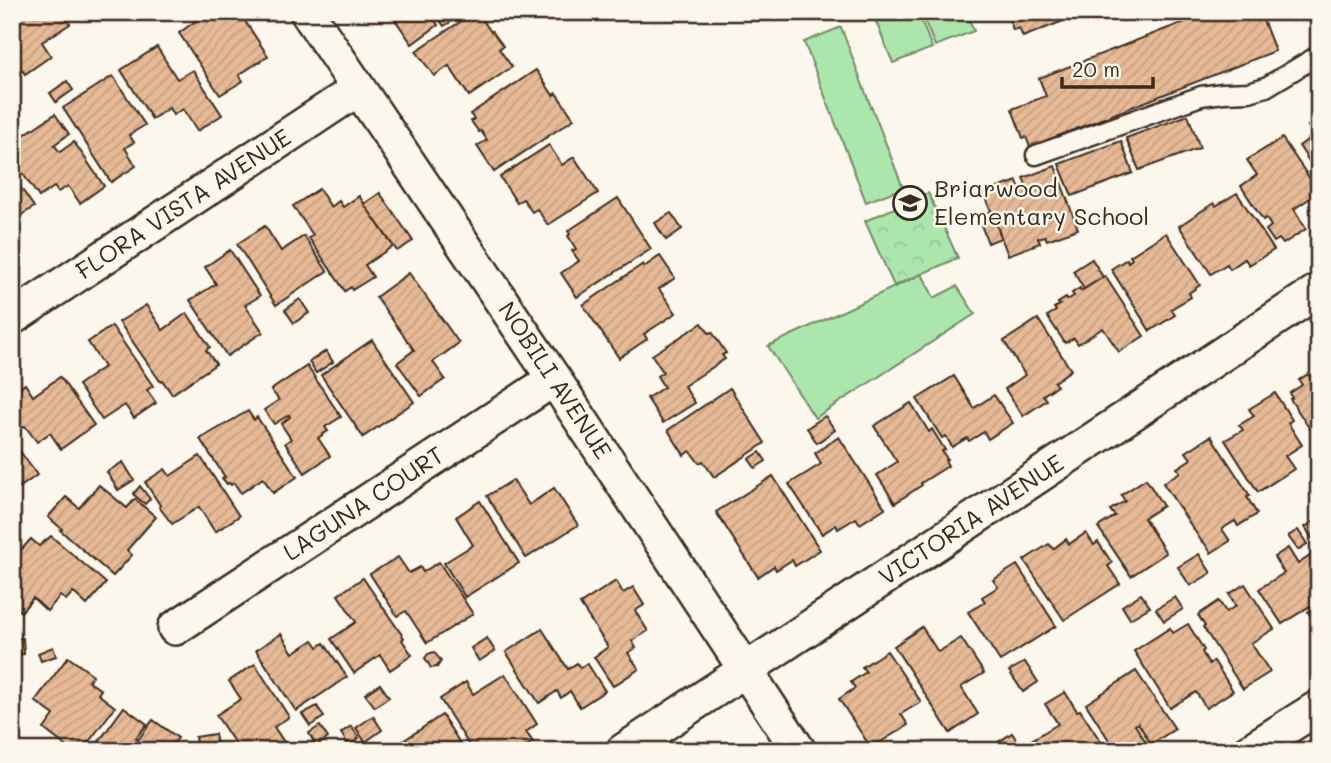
<svg xmlns="http://www.w3.org/2000/svg" width="1331" height="763" font-family="Mali,sans-serif">
	<style>
		.green { fill: #abe7ac; stroke: #738865; stroke-width: 2 }
		.park { fill: url(#park-crowns); stroke: #738865; stroke-width: 2 }
		.building { fill: url(#building-hatch); stroke: #3b2a1e; stroke-width: 2 }
		.lines { fill: none; stroke-linecap: round; stroke-linejoin: round }
		.lane-casing { stroke: #3b2a1e; stroke-width: 23 }
		.street-casing { stroke: #3b2a1e; stroke-width: 38 }
		.lane { stroke: #fbf7ec; stroke-width: 18 }
		.street { stroke: #fbf7ec; stroke-width: 33 }
		.labels { text-anchor: middle; stroke-width: 5; stroke-linejoin: round; paint-order: stroke }
		.poi-label { font-size: 24px; fill: #3b2a1e; stroke: #fbf7ec; text-anchor: start }
		.street-label { font-size: 24px; fill: #3b2a1e; stroke: #fbf7ec }
	</style>
	<defs>
		<pattern id="park-crowns" width="20" height="18" patternUnits="userSpaceOnUse" patternTransform="scale(1.75)"><rect width="20" height="18" fill="#abe7ac"/><path d="M2 6a3 3 0 1 1 6 0M12 15a3 3 0 1 1 6 0" fill="none" stroke="#94c694"/></pattern>
		<pattern id="building-hatch" width="6" height="6" patternUnits="userSpaceOnUse" patternTransform="scale(1.75)"><rect width="6" height="6" fill="#e6ba96"/><path d="M-1 1l2-2M0 6l6-6M5 7l2-2" fill="none" stroke="#c6a081"/></pattern>
	</defs>
	<rect width="100%" height="100%" fill="#fbf7ec"/>
	<filter id="ink" filterUnits="userSpaceOnUse"><feTurbulence type="fractalNoise" baseFrequency=".0143" numOctaves="2"/><feDisplacementMap in="SourceGraphic" scale="14" xChannelSelector="R" yChannelSelector="G"/><feConvolveMatrix kernelMatrix="1 2 1 2 8 2 1 2 1" color-interpolation-filters="sRGB"/></filter>
	<g filter="url(#ink)">
		<!-- green -->
		<g class="green">
			<path d="M872,12H918L932,48L893,63Z"/>
			<path d="M921,12H966L974,31L935,46Z"/>
			<path d="M841,27L871,107L870,108H872L903,188L866,202L804,42Z"/>
			<path d="M922,274L934,298L957,286L975,314L815,418L768,346Z"/>
		</g>
		<!-- park -->
		<path class="park" d="M928,193L958,258L894,286L865,221Z"/>
		<!-- building -->
		<g class="building">
			<path d="M12,12H62L70,24L42,42L51,56L25,74L12,55Z"/>
			<path d="M208,12H239L268,56L239,75L243,81L220,95L179,33Z"/>
			<path d="M403,12H430L438,25L412,44L394,18Z"/>
			<path d="M443,12H452L456,19L444,26L437,16Z"/>
			<path d="M475,12H477L491,32L492,31L503,46L499,49L512,67L469,96L449,66L434,76L416,51Z"/>
			<path d="M1007,12H1086L1023,37L1019,28L1013,30Z"/>
			<path d="M1210,12H1260L1275,51L1030,147L1026,137L1023,138L1012,109L1046,96L1039,78Z"/>
			<path d="M157,47L177,79L193,70L222,115L197,131L183,109L173,115L169,108L152,119L121,70Z"/>
			<path d="M536,70L553,95L556,93L574,119L494,172L477,146L487,140L481,131L479,132L471,121L474,119L470,114Z"/>
			<path d="M113,76L145,125L129,135L134,142L125,148L136,166L111,182L63,108Z"/>
			<path d="M67,81L73,90L56,102L50,93Z"/>
			<path d="M55,114L69,134L54,145L60,152L74,142L104,186L80,203L68,186L58,192L54,187L39,197L12,158V143Z"/>
			<path d="M1188,115L1200,148L1139,170L1126,138Z"/>
			<path d="M1319,118V176L1299,146L1314,135L1308,126Z"/>
			<path d="M1282,138L1319,192L1294,209L1306,229L1283,244L1279,239L1274,242L1266,230L1271,226L1266,218L1263,220L1241,186L1257,175L1247,160Z"/>
			<path d="M1121,141L1133,173L1072,196L1059,164Z"/>
			<path d="M549,145L562,165L574,157L598,193L548,225L537,209L532,212L523,199L517,203L500,177Z"/>
			<path d="M1055,166L1078,229L1047,240L1045,236L1038,238L1040,243L1008,255L984,193L1017,181L1019,188L1026,185L1023,178Z"/>
			<path d="M12,175L34,207L12,221Z"/>
			<path d="M319,189L331,207L339,201L343,207L359,196L393,246L365,265L373,277L352,290L351,287L345,291L309,238L313,235L293,206Z"/>
			<path d="M380,193L413,241L397,251L364,204Z"/>
			<path d="M1237,193L1274,250L1249,265L1245,259L1230,269L1227,264L1211,274L1179,226L1214,203L1216,206Z"/>
			<path d="M618,198L651,249L577,297L561,273L579,261L572,251L576,249L568,236L570,234L568,231Z"/>
			<path d="M992,211L1001,238L988,243L978,217Z"/>
			<path d="M671,213L682,229L666,240L655,223Z"/>
			<path d="M265,226L281,251L304,236L327,271L276,305L237,244Z"/>
			<path d="M1166,233L1200,285L1189,293L1191,297L1171,309L1175,315L1150,331L1111,269L1127,259L1128,262L1132,259L1130,256Z"/>
			<path d="M230,250L260,296L245,305L263,332L227,356L190,300L216,284L205,267Z"/>
			<path d="M660,256L675,278L659,289L676,313L644,334L647,339L619,358L583,305L643,264L644,267Z"/>
			<path d="M1092,259L1103,277L1084,289L1073,271Z"/>
			<path d="M409,273L459,343L433,362L445,379L421,396L397,363L414,350L376,297Z"/>
			<path d="M1105,276L1144,336L1119,352L1103,328L1078,344L1074,338L1065,343L1047,316L1056,311L1054,308L1060,305L1058,303L1066,298L1067,300L1074,296L1072,293L1080,288L1081,291Z"/>
			<path d="M300,299L309,313L294,323L285,310Z"/>
			<path d="M146,305L163,330L187,313L210,347L206,350L216,364L172,394L162,380L160,381L119,322Z"/>
			<path d="M1038,319L1071,370L1054,382L1057,386L1043,395L1047,400L1023,416L1005,389L1025,375L1004,341Z"/>
			<path d="M702,323L709,333L712,332L726,353L722,355L725,359L684,386L695,403L663,423L647,398L664,387L657,376L663,372L652,355Z"/>
			<path d="M112,326L153,386L147,390L156,403L134,418L125,405L102,420L78,385L104,367L88,342Z"/>
			<path d="M372,340L414,402L363,437L321,375Z"/>
			<path d="M326,351L333,362L316,373L309,362Z"/>
			<path d="M1319,363V443L1290,399L1292,398L1290,393L1302,385L1299,380L1308,374L1311,379L1318,375L1313,367Z"/>
			<path d="M307,366L341,417L325,427L328,431L318,438L330,456L305,473L285,443L291,439L281,424L290,417L289,415L274,424L264,410L279,400L271,390Z"/>
			<path d="M954,376L974,408L994,395L1013,423L988,439L984,432L969,441L967,438L952,447L946,436L942,438L917,399Z"/>
			<path d="M60,377L94,425L61,449L50,433L37,442L25,426L18,430L12,422V394L25,384L33,396Z"/>
			<path d="M730,388L765,443L714,477L703,461L699,463L690,451L684,455L668,430Z"/>
			<path d="M1275,393L1292,420L1288,423L1302,445L1285,456L1294,469L1258,492L1225,440L1243,430L1239,425L1254,416L1249,409Z"/>
			<path d="M911,403L929,432L932,429L945,450L942,451L947,459L945,460L948,466L921,483L922,485L895,503L877,475L897,462L874,426Z"/>
			<path d="M248,411L254,420L257,417L297,477L273,493L263,478L241,493L234,483L231,485L229,483L227,484L222,478L225,477L200,439Z"/>
			<path d="M825,416L835,430L817,443L807,428Z"/>
			<path d="M1211,436L1250,496L1247,497L1257,514L1238,526L1235,521L1222,529L1230,541L1211,553L1203,541L1202,542L1163,483L1180,472L1177,468L1191,459L1186,452Z"/>
			<path d="M839,437L885,508L860,524L856,518L838,529L836,525L822,534L789,484L821,464L815,453Z"/>
			<path d="M12,440L37,475L12,493Z"/>
			<path d="M760,452L766,461L755,468L749,459Z"/>
			<path d="M200,456L239,516L215,532L199,507L172,524L159,507L160,505L145,482L165,469L170,476Z"/>
			<path d="M123,462L134,480L118,490L107,472Z"/>
			<path d="M773,476L820,550L795,566L792,560L776,570L774,566L758,577L716,512Z"/>
			<path d="M1146,479L1163,506L1144,518L1166,553L1131,576L1098,527L1115,516L1110,510L1125,501L1121,495Z"/>
			<path d="M513,480L529,505L554,488L578,525L526,558L487,496Z"/>
			<path d="M99,485L127,508L135,499L156,517L127,550L132,555L113,576L60,530L62,529L48,517L66,497L79,508Z"/>
			<path d="M140,486L150,499L145,504L134,495V493Z"/>
			<path d="M480,501L519,563L465,597L444,563L473,545L456,517Z"/>
			<path d="M1319,518V541L1315,543L1305,527Z"/>
			<path d="M1298,530L1307,544L1298,550L1288,536Z"/>
			<path d="M1086,533L1094,545L1098,542L1112,563L1108,566L1120,584L1064,620L1024,560L1049,544L1053,549L1066,539L1069,544Z"/>
			<path d="M51,536L106,583L87,605L73,592L66,600L60,596L47,611L33,598L21,612L12,604V560L31,539L39,546Z"/>
			<path d="M1288,548L1298,564L1310,556L1319,569V629L1308,612L1312,610L1310,606L1282,624L1259,589L1284,573L1274,557Z"/>
			<path d="M1199,554L1211,573L1190,586L1178,567Z"/>
			<path d="M398,557L409,573L420,567L423,572L439,562L473,614L427,643L406,611L397,616L370,574Z"/>
			<path d="M1017,565L1056,626L1000,661L968,612L985,602L982,597L998,587L993,580Z"/>
			<path d="M363,578L404,638L402,640L412,655L390,670L380,655L354,673L331,639L356,622L338,595Z"/>
			<path d="M616,581L623,593L633,587L644,605L635,611L648,631L632,641L636,648L628,653L639,669L613,686L594,657L608,647L580,604Z"/>
			<path d="M1245,584L1274,629L1251,643L1270,672L1243,689L1203,627L1205,626L1198,615L1219,601L1226,612L1236,606L1229,594Z"/>
			<path d="M1141,594L1150,607L1130,619L1122,606Z"/>
			<path d="M1175,597L1183,609L1164,621L1156,609Z"/>
			<path d="M1188,624L1204,650L1202,652L1209,664L1214,661L1233,691L1206,708L1196,692L1170,708L1134,651L1170,628L1173,633Z"/>
			<path d="M922,627L938,652L961,638L984,673L961,687L978,714L950,733L894,646Z"/>
			<path d="M542,629L568,669L577,663L580,668L587,663L605,691L580,707L570,691L561,698L557,691L539,703L506,652Z"/>
			<path d="M281,634L293,653L313,640L318,647L324,643L347,677L296,711L256,650Z"/>
			<path d="M23,638L24,654L12,655V639Z"/>
			<path d="M487,638L495,651L479,661L471,648Z"/>
			<path d="M53,647L56,656L41,661L38,653Z"/>
			<path d="M887,651L921,702L901,714L908,725L871,748L839,699L855,688L851,682L866,672L862,667Z"/>
			<path d="M434,652L441,661L437,667L431,668L425,658L428,654Z"/>
			<path d="M68,657L93,675L88,681L101,690L98,694L115,707L82,751H72L44,729L54,715L35,701Z"/>
			<path d="M1025,662L1038,682L1023,692L1009,671Z"/>
			<path d="M255,664L289,717L274,727L288,748L284,751H240L216,715L241,699L229,681Z"/>
			<path d="M1136,671L1175,729L1151,744L1138,723L1135,725L1150,748L1147,751H1116L1086,704Z"/>
			<path d="M505,674L537,724L526,732L533,742L519,751H473L440,699L466,682L473,694Z"/>
			<path d="M380,684L389,697L375,707L365,694Z"/>
			<path d="M1065,692L1077,711L1080,710L1107,751H1033L1028,742L1058,724L1045,704Z"/>
			<path d="M317,706L324,717L310,726L302,714Z"/>
			<path d="M124,707L147,724L136,738L138,740L153,720L178,738L168,751H92Z"/>
			<path d="M442,715L465,751H388Z"/>
			<path d="M373,716L382,730L365,742L356,728Z"/>
			<path d="M320,726L328,738L316,746L309,733Z"/>
			<path d="M351,726L359,738L349,746L341,733Z"/>
			<path d="M1012,733L1024,751H985Z"/>
			<path d="M215,734L218,751H197L195,737Z"/>
		</g>
		<g class="lines">
			<!-- lane casing -->
			<g class="lane-casing">
				<path id="lane" d="M1036,155L1201,96L1223,93L1249,92L1266,87L1319,55"/>
			</g>
			<!-- street casing -->
			<g class="street-casing">
				<g id="street">
					<path id="s1" d="M307,12L554,379L799,751"/>
					<path id="s2" d="M12,318L358,89"/>
					<path id="s3" d="M175,628L554,379"/>
					<path id="s4" d="M623,751L1319,290"/>
					<path d="M1249,751L1319,707"/>
				</g>
			</g>
			<!-- lane -->
			<use href="#lane" class="lane"/>
			<!-- street -->
			<use href="#street" class="street"/>
		</g>
	</g>
	<!-- icons -->
	<defs>
		<g id="school-ring" transform="scale(1.75)"><circle r="9.5" fill="#fbf7ec" stroke="#3b2a1e" stroke-width="1.5"/><path d="M0-5L7-2L0 1L-7-2ZM-4 1L0 2.5L4 1V4Q0 6-4 4Z" fill="#3b2a1e"/></g>
	</defs>
	<g fill-rule="evenodd">
		<use href="#school-ring" x="910" y="203"/>
	</g>
	<g class="labels">
		<!-- poi labels -->
		<g class="poi-label">
			<text x="934" y="197">Briarwood<tspan x="934" dy="28">Elementary School</tspan></text>
		</g>
		<!-- street labels -->
		<g class="street-label">
			<text dy="8" stroke="none"><textPath href="#s2" startOffset="206">FLORA VISTA AVENUE</textPath></text>
			<text dy="8" stroke="none"><textPath href="#s1" startOffset="444">NOBILI AVENUE</textPath></text>
			<text dy="8" stroke="none"><textPath href="#s3" startOffset="226">LAGUNA COURT</textPath></text>
			<text dy="8" stroke="none"><textPath href="#s4" startOffset="418">VICTORIA AVENUE</textPath></text>
		</g>
	</g>
	<!-- margin -->
	<rect width="1331" height="763" fill="none" stroke="#fbf7ec" stroke-width="42"/>
	<rect x="21" y="21" width="1289" height="721" fill="none" stroke="#3b2a1e" stroke-width="2.5" filter="url(#ink)"/>
	<!-- scale -->
	<path d="M1062 77v10h91v-10" fill="none" stroke="#3b2a1e" stroke-width="3.5"/>
	<text x="1072" y="77" font-size="21" fill="#3b2a1e" stroke="#fbf7ec" stroke-width="5" paint-order="stroke">20 m</text>
</svg>
